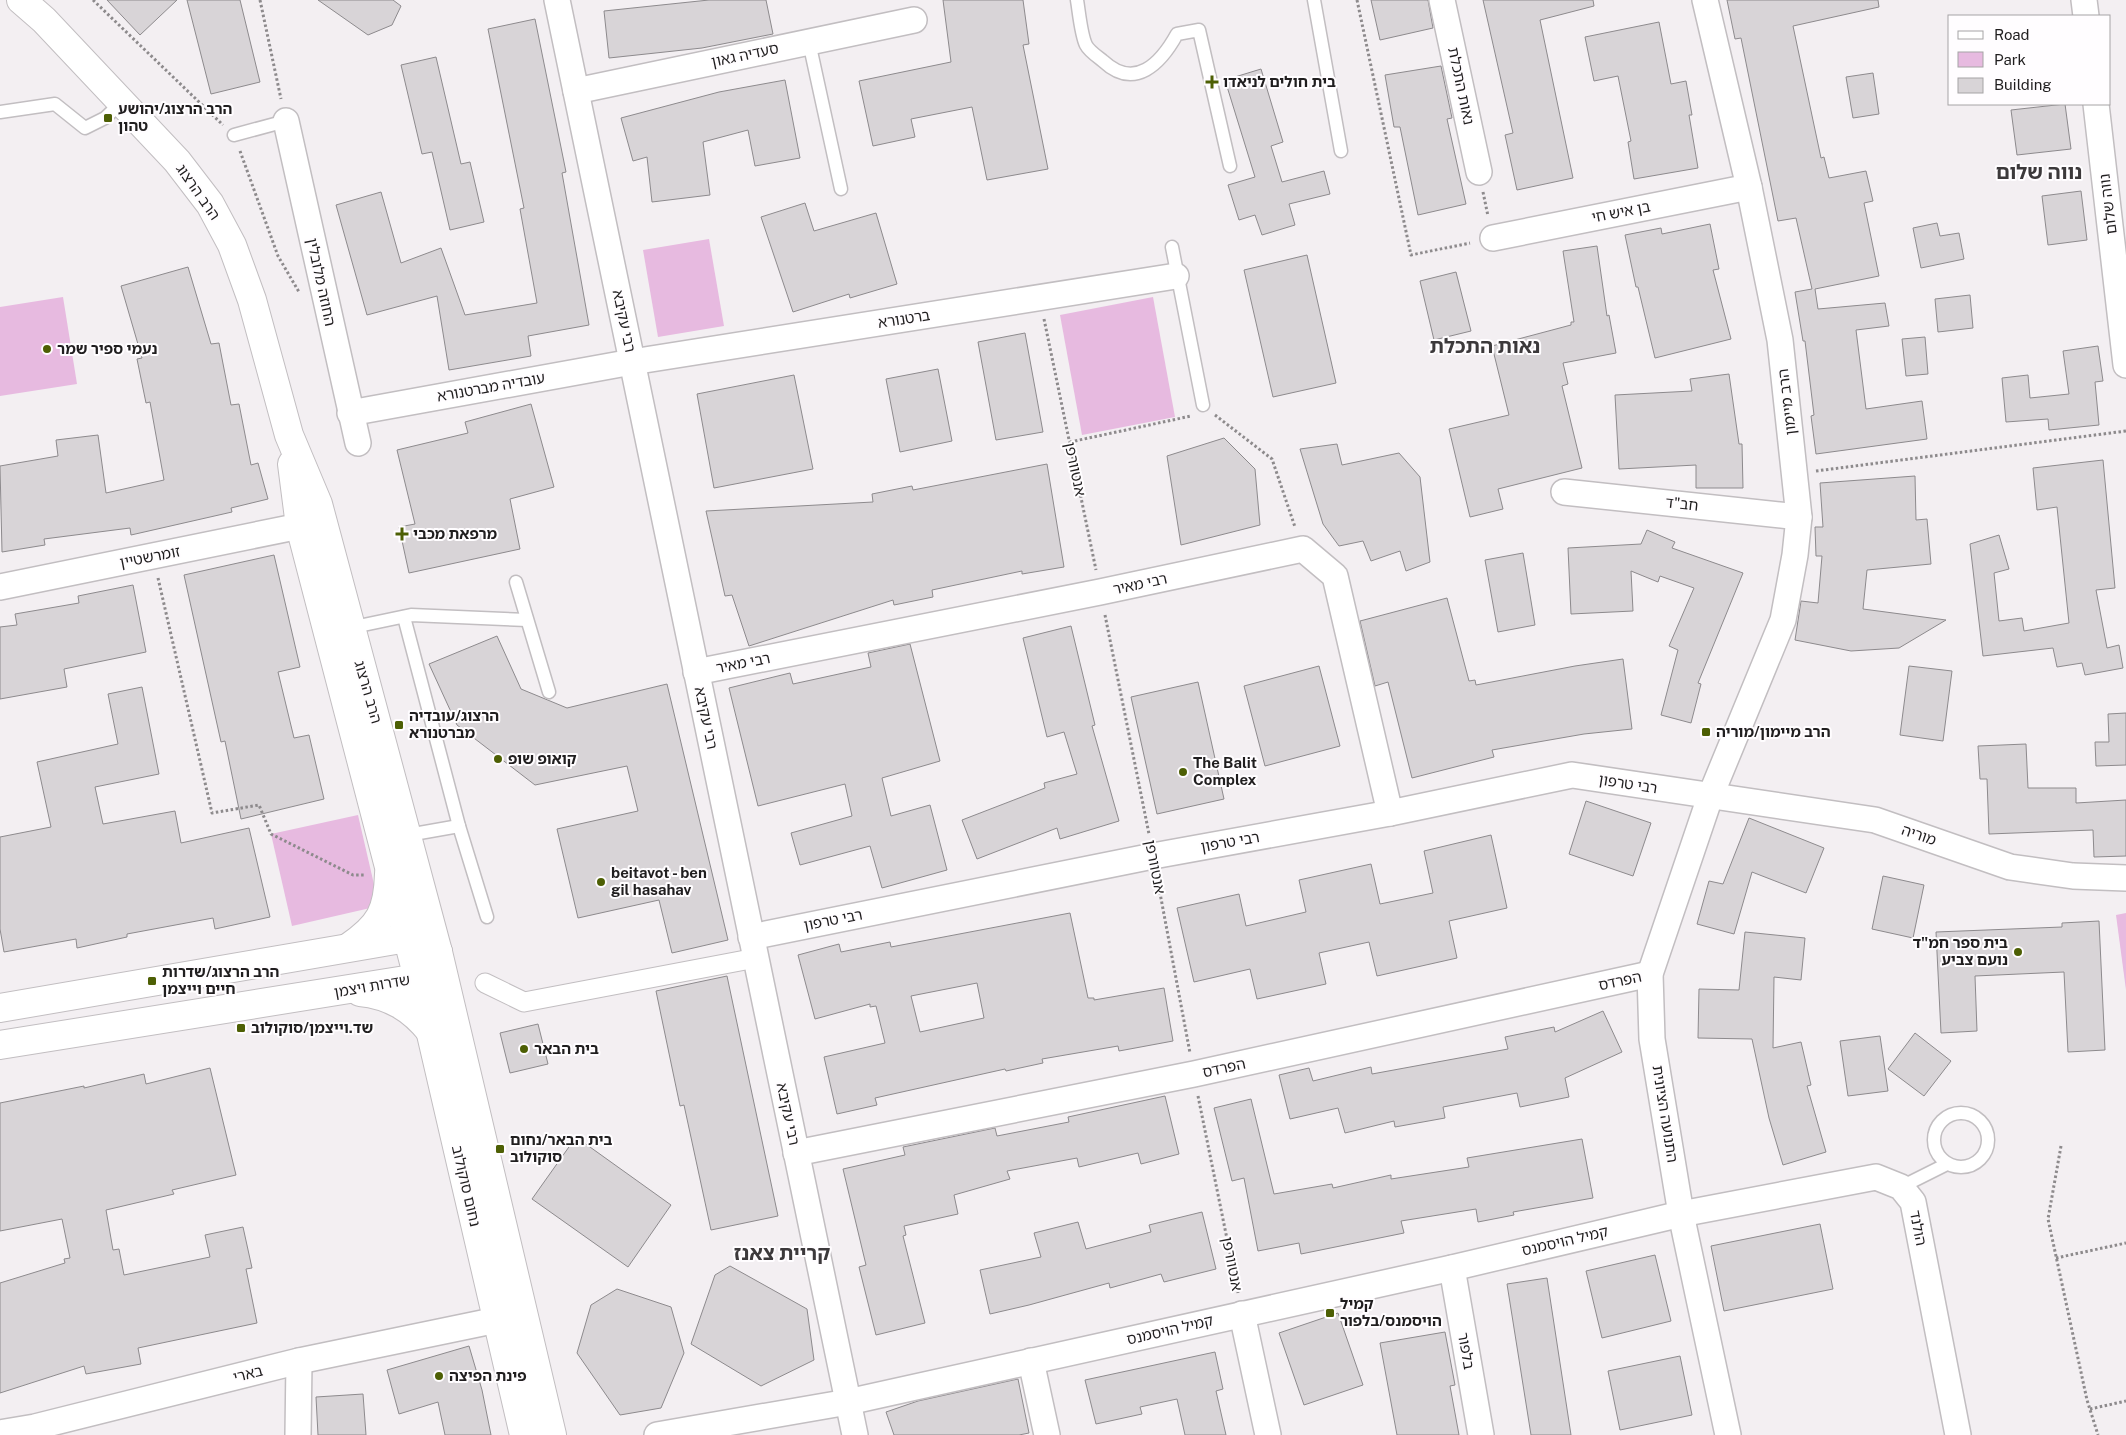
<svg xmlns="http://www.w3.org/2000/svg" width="2126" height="1435" font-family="'Public Sans','Noto Sans Hebrew',sans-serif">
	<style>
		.green { fill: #e7bae0 }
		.building { fill: #d8d4d7; stroke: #8d8a8d; fill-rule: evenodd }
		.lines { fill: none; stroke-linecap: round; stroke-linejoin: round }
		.service-casing { stroke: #c2bec1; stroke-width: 15 }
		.pedestrian-casing { stroke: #c2bec1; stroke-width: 21 }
		.minor-casing { stroke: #c2bec1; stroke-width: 28 }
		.tertiary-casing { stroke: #c2bec1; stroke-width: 30 }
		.secondary-casing { stroke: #c2bec1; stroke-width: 30 }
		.path { stroke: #8d8a8c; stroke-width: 3; stroke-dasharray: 2.5 2.5; stroke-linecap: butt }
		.service { stroke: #fff; stroke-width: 12 }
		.pedestrian { stroke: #fff; stroke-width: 19 }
		.minor { stroke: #fff; stroke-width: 25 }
		.tertiary { stroke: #fff; stroke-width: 28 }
		.secondary { stroke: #fff; stroke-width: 28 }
		.poi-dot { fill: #4d5f04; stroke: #fffdff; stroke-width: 2 }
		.labels { text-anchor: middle; stroke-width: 4; stroke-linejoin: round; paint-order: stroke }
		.street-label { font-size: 15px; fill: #201e1f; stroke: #fffdff }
		.poi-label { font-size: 15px; font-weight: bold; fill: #201e1f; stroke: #fffdff; text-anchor: start }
		.district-label { font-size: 20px; font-weight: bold; fill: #3c393b; stroke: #fffdff }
	</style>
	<rect width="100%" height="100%" fill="#f3eff2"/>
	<!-- green -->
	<g class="green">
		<path d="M709,239L724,326L658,337L643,250Z"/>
		<path d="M63,297L77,384L0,396V307Z"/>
		<path d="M1153,297L1175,417L1082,435L1060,315Z"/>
		<path d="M358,815L379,906L292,926L271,834Z"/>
		<path d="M2126,913V990L2116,915Z"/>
	</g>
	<!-- building -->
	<g class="building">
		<path d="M107,0H177L140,35Z"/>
		<path d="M187,0H240L260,82L211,94Z"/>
		<path d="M318,0H393L401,6L392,25L368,35Z"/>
		<path d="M709,0H766L773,34L702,48L609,58L604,11Z"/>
		<path d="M943,0H1023L1029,44L1023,45L1048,169L987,180L972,107L911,119L915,137L873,146L859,81L951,62Z"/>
		<path d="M1371,0H1428L1433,28L1380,40Z"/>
		<path d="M1483,0H1593L1594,6L1540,20L1573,178L1517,190L1505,135L1513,133Z"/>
		<path d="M1727,0H1878L1879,7L1793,26L1821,158L1824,157L1829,178L1866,171L1873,201L1864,203L1879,276L1815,289L1818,309L1885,303L1889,326L1856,330L1866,409L1922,401L1927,439L1816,454L1811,416L1814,415L1805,341H1803L1795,292L1812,289L1796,218L1778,221L1741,38L1735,39Z"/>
		<path d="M535,19L566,172L562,173L589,325L528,336L531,356L449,370L437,296L367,315L336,205L381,192L401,263L441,248L465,315L537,303L520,209L524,208L488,29Z"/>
		<path d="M1659,22L1671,84L1686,81L1692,115H1689L1698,168L1634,179L1628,142L1631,141L1618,76L1594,81L1585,37Z"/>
		<path d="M436,57L461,164L470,162L484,222L450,230L432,152L422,154L401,65Z"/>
		<path d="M1441,66L1452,118L1447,119L1466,204L1418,215L1400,127H1394L1385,75Z"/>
		<path d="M1261,69L1283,142L1271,146L1282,182L1324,171L1330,194L1289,204L1295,225L1262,235L1255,215L1239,220L1228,185L1255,177L1225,80Z"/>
		<path d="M1873,73L1879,114L1853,118L1846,77Z"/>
		<path d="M785,80L800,158L755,166L748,130L703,142L710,195L652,202L647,157L633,161L621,118L719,92Z"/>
		<path d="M2065,104L2071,149L2017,155L2011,110Z"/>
		<path d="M2081,191L2087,240L2048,245L2042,196Z"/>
		<path d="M805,203L814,231L876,213L897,284L850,298L849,294L793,312L761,217Z"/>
		<path d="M1937,223L1940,236L1959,233L1964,259L1921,268L1913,228Z"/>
		<path d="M1710,224L1719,269L1713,270L1731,339L1655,358L1638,287H1636L1625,235L1661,228L1662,234Z"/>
		<path d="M1597,246L1607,316L1609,315L1616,353L1563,363L1568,384L1562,386L1582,468L1498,489L1503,509L1470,517L1449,429L1509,415L1492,346L1571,325V322H1574L1563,251Z"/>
		<path d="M1307,255L1336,383L1273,397L1244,270Z"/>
		<path d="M188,267L211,344L219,343L231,405L239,404L251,465L258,463L268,499L231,508L232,512L131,535L130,528L44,539L45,545L2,552L0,466L58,456L56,440L98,435L106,493L164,480L150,402L146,403L137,359L142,358L121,286Z"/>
		<path d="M1456,272L1471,331L1434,340L1420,281Z"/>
		<path d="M1970,295L1973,328L1938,332L1935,299Z"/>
		<path d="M1025,333L1043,432L996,440L978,342Z"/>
		<path d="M1925,337L1928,374L1906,376L1902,339Z"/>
		<path d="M2098,346L2103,381L2095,382L2099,425L2049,430L2048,419L2006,422L2002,378L2028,375L2030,398L2069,394L2063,351Z"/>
		<path d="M938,369L952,441L900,452L886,379Z"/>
		<path d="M1729,374L1739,444H1742L1743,488H1696V465L1619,469L1615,395L1692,391L1690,379Z"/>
		<path d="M794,375L813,469L714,488L697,394Z"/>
		<path d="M531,404L554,487L510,499L520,549L409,573L399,527L415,524L397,450L468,433L465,422Z"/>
		<path d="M1224,438L1255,469L1260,525L1181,545L1167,456Z"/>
		<path d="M1337,444L1342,465L1399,453L1420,477L1430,562L1406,571L1400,551L1371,561L1363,541L1339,546L1323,524L1300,449Z"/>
		<path d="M2103,460L2115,588L2096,590L2107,648L2119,645L2123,668L2085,675L2082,663L2057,667L2053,648L1983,656L1970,544L1999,535L2009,569L1994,573L1999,621L2022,618L2024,631L2069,623L2057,507L2037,510L2033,468Z"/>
		<path d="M1047,464L1064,567L1022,574V571L932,590L933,597L894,605L893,600L749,646L732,595L725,596L706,511L873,502L872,494L912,486L913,490Z"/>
		<path d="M1915,476L1916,520L1927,519L1931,564L1867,570L1863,609L1946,620L1899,648L1851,651L1795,640L1801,601L1818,603L1822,556H1816L1815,527H1823L1820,483Z"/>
		<path d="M1647,530L1675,542L1672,548L1743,573L1698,683L1701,684L1691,723L1661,715L1678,650L1669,646L1694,588L1660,576L1658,582L1631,571L1633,611L1571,614L1568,548L1641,544Z"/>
		<path d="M1523,553L1535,625L1498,632L1485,560Z"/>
		<path d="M274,555L300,667L278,672L294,738L309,735L324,799L241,819L225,741L221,742L184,575Z"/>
		<path d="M133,585L146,652L64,669L67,687L0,699V627L17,625L15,614L79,603L78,596Z"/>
		<path d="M1447,598L1469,681L1475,680L1476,685L1575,666L1623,659L1632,729L1584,734L1492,750L1494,757L1412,778L1388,682L1375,686L1360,621Z"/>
		<path d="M1071,626L1095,725L1092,726L1119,821L1060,839L1057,828L977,859L962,820L1045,788L1044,783L1077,774L1064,732L1047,737L1023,638Z"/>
		<path d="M497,636L521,689L567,708L667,684L728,940L672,953L659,900L578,918L557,829L638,811L627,766L535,785L457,725L429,664Z"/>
		<path d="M910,644L940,761L882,778L891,816L930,805L947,870L882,888L870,846L800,865L791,833L852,816L845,784L758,806L729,688L790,673L793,684L871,667L868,653Z"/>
		<path d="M1319,666L1340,746L1265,766L1244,686Z"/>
		<path d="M1909,666L1952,671L1943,741L1900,735Z"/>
		<path d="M1198,682L1224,799L1157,814L1131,697Z"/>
		<path d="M142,687L159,774L95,787L103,824L175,811L181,843L249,828L270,917L215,929L213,918L127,934V937L77,948L76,939L4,952L0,929V837L51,827L37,762L118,744L108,694Z"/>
		<path d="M2126,713V765L2096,766L2095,742H2109L2108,714Z"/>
		<path d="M2026,744L2028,788H2076V803L2126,800V856L2094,857L2093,830L1989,834L1987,779H1980L1978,746Z"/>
		<path d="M1586,801L1651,823L1633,876L1569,854Z"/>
		<path d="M1749,818L1824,848L1806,893L1752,872L1734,934L1697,924L1709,881L1723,884Z"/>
		<path d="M1491,835L1507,908L1449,921L1457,958L1377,976L1369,942L1319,953L1326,984L1257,999L1250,969L1194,982L1177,908L1239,894L1246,926L1306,912L1299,880L1371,864L1380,904L1433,893L1424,851Z"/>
		<path d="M1883,876L1924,885L1913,938L1872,929Z"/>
		<path d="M1070,913L1088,998H1094V1000L1164,988L1173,1041L1119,1051L1118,1046L1042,1059L1043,1063L1006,1071L1005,1069L875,1098L877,1105L837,1114L824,1057L885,1043L876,1006L870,1007V1004L815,1019L798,955L839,944L841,952L890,942L891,947ZM977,983L984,1018L920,1032L911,996Z"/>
		<path d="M2099,921L2105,1050L2068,1052L2064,972L1975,976L1977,1031L1941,1033L1936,932L2062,927V923Z"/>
		<path d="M1745,932L1805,938L1801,980L1774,977L1773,1048L1801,1042L1811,1085L1807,1086L1826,1152L1783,1165L1769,1118L1752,1039L1698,1038L1699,989L1739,990Z"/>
		<path d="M727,976L778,1216L711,1230L684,1105L680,1106L656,991Z"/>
		<path d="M1603,1011L1622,1052L1565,1078L1569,1097L1520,1107L1517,1093L1443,1107L1445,1118L1395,1127L1394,1121L1345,1133L1338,1108L1290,1119L1279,1075L1309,1068L1313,1081L1371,1067L1372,1074L1508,1049L1505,1037L1554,1027L1555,1032Z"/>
		<path d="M538,1024L548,1064L510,1073L500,1033Z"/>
		<path d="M1915,1033L1951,1061L1924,1096L1888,1069Z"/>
		<path d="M1880,1036L1888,1091L1848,1096L1840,1041Z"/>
		<path d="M210,1068L236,1175L172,1190L174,1194L106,1210L113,1250L119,1249L124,1275L210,1257L205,1235L243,1227L252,1268L246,1269L257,1323L138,1348L141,1364L86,1374L84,1366L0,1393V1283L65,1263L64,1259L70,1258L62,1219L0,1231V1103L84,1086V1088L144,1074L146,1084Z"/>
		<path d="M1165,1096L1179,1154L1141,1164L1138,1153L1079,1167L1077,1158L1007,1171L1010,1179L954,1195L958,1214L904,1226L906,1235L903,1236L925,1323L876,1335L859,1267L866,1265L843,1169L905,1155L903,1147L995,1128L997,1136L1069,1122L1068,1117Z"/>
		<path d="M1251,1099L1274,1194L1332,1184L1333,1188L1391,1175V1179L1469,1167L1467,1158L1582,1139L1593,1198L1513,1212L1514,1215L1478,1222L1476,1209L1401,1221L1404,1233L1301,1254L1299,1243L1258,1251L1244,1178L1232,1181L1214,1108Z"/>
		<path d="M576,1137L671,1205L628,1267L532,1199Z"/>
		<path d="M1202,1212L1216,1269L1164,1282L1161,1274L1110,1288L1109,1283L1029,1305L990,1314L980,1270L1041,1257L1034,1233L1078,1222L1086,1249L1151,1232L1149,1225Z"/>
		<path d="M1820,1224L1833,1289L1724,1311L1711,1246Z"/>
		<path d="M1655,1255L1671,1321L1602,1338L1586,1271Z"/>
		<path d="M730,1266L807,1309L814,1360L761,1386L691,1344L715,1275Z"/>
		<path d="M1547,1278L1571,1435H1531L1507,1284Z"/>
		<path d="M617,1289L671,1307L684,1353L661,1408L620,1415L577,1353L591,1305Z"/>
		<path d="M1338,1313L1363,1385L1304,1405L1279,1333Z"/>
		<path d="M1445,1332L1455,1385L1450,1386L1459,1435H1397L1380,1343Z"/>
		<path d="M469,1346L482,1390L491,1435H445L438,1402L399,1414L387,1370Z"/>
		<path d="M1215,1352L1223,1389L1216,1391L1226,1435H1185L1177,1399L1140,1407L1142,1414L1096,1424L1085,1380Z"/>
		<path d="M1680,1356L1692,1415L1620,1430L1608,1371Z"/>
		<path d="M1018,1379L1029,1433L1019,1435H894L886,1412L918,1401Z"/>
		<path d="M363,1394L366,1435H318L316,1397Z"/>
	</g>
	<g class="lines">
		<!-- service casing -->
		<g class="service-casing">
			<g id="service">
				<path d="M1077,0C1079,12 1081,35 1086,45C1089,51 1098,57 1103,61C1135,91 1161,63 1177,34L1199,30L1230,166"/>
				<path d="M1314,0L1341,151"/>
				<path d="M809,42L841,189"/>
				<path d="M0,112L55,104L85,128L105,118L122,102"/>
				<path d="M234,135L286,121"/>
				<path d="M1172,247L1203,405"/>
				<path d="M516,582L549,692"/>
				<path d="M404,617L459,826L487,917"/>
				<path d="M349,628L411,615L527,620"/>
				<path d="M408,835L459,826"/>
				<circle cx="1961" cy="1140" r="27"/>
				<path d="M1901,1187L1947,1164"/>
			</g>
		</g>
		<!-- pedestrian casing -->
		<g class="pedestrian-casing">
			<path id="pedestrian" d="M485,983L524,1002L756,958"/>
		</g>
		<!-- minor casing -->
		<g class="minor-casing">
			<g id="minor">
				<path d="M557,0L855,1435"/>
				<path d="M1442,0L1479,172"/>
				<path d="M1705,0L1749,187L1780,340L1799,517L1795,555L1783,620L1710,797L1650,974L1652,1039L1681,1214L1728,1435"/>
				<path d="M2084,0L2086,16"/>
				<path d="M576,91L914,20"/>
				<path d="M2096,104L2126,365"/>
				<path d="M286,121L358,443"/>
				<path d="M1493,238L1749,187"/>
				<path d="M350,413L632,362L1176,276"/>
				<path d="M1564,492L1799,517"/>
				<path d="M0,587L300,526"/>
				<path d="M696,672L1100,592L1303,549L1335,576L1390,813"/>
				<path d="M751,937L1153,856L1390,813L1572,775L1875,820L2010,867L2073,876L2126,878"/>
				<path d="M796,1153L1194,1074L1650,974"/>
				<path d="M1452,1268L1481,1435"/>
				<path d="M1242,1314L1268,1435"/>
				<path d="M1031,1361L1047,1435"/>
				<path d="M0,1433L35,1427L299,1361L497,1320"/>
				<path d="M298,1435L299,1361"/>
				<path d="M657,1435L848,1402L1452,1268L1681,1214L1876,1177L1901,1187L1913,1202L1958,1435"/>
			</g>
		</g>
		<!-- tertiary casing -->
		<g class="tertiary-casing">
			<g id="tertiary">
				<path d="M21,0L44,20L177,161L210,204L232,245L252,300L289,435L318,504L438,952"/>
				<path d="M292,464L300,526L418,978"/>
			</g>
		</g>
		<!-- secondary casing -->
		<g class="secondary-casing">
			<g id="secondary">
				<path d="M349,947C380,926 388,911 389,874"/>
				<path d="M438,952L552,1435"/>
				<path d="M418,978L524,1435"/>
				<path d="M360,992C390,995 412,1008 431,1032"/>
				<path d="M0,1008L407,938L438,952"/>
				<path d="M0,1045L418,978L428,965"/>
			</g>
		</g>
		<!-- path -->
		<g class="path">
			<path d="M93,0L223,125"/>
			<path d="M260,0L281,99"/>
			<path d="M1357,0L1411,255L1470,243"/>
			<path d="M240,151L278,256L299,292"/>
			<path d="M1483,192L1488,216"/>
			<path d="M1044,319L1096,570"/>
			<path d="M1215,415L1272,459L1295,527"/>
			<path d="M1070,442L1191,416"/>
			<path d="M1816,471L2126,431"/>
			<path d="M158,578L212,813L259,805L271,834L353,875H366"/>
			<path d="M1105,615L1149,834"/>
			<path d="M1157,877L1190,1053"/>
			<path d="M1198,1096L1238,1293"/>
			<path d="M2061,1146L2048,1219L2087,1400L2098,1435"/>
			<path d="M2056,1258L2126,1243"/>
			<path d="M2090,1409L2126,1401"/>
		</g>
		<!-- service -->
		<use href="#service" class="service"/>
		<!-- pedestrian -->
		<use href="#pedestrian" class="pedestrian"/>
		<!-- minor -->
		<use href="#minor" class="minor"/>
		<!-- tertiary -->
		<use href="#tertiary" class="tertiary"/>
		<!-- secondary -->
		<use href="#secondary" class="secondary"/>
	</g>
	<!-- markers -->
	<g class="poi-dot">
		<path d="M1209.5 74.5h5v5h5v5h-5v5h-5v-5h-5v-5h5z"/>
		<rect x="103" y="113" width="10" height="10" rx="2.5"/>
		<circle cx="47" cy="349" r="5"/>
		<path d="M399.5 526.5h5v5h5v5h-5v5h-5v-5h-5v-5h5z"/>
		<rect x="394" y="720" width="10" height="10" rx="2.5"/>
		<rect x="1701" y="727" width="10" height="10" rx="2.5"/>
		<circle cx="498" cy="759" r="5"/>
		<circle cx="1183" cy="772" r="5"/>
		<circle cx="601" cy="882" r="5"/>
		<circle cx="2018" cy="952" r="5"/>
		<rect x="147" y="976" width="10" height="10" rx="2.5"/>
		<rect x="236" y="1023" width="10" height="10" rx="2.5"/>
		<circle cx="524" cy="1049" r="5"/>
		<rect x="495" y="1144" width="10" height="10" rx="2.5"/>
		<rect x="1325" y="1308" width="10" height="10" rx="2.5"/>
		<circle cx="439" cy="1376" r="5"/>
	</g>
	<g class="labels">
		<!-- street labels -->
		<g class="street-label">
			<text transform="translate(745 55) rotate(-12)" y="5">סעדיה גאון</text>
			<text transform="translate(1461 86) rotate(78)" y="5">נאות התכלת</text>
			<text transform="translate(198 192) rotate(55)" y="5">הרב הרצוג</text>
			<text transform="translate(2108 204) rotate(-97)" y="5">נווה שלום</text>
			<text transform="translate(1621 212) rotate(-11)" y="5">בן איש חי</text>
			<text transform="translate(321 282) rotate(78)" y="5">החוזה מלובלין</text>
			<text transform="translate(904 319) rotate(-9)" y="5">ברטנורא</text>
			<text transform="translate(624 321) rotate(78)" y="5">רבי עקיבא</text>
			<text transform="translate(491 387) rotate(-10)" y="5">עובדיה מברטנורא</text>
			<text transform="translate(1787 402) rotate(-97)" y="5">הרב מיימון</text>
			<text transform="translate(1075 469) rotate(78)" y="5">אנטוורפן</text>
			<text transform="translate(1682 504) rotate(6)" y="5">חב"ד</text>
			<text transform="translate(150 557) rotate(-11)" y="5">זומרשטיין</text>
			<text transform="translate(1140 584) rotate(-12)" y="5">רבי מאיר</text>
			<text transform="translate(743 663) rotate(-11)" y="5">רבי מאיר</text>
			<text transform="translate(368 692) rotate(74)" y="5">הרב הרצוג</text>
			<text transform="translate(706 718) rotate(78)" y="5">רבי עקיבא</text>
			<text transform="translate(1628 784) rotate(9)" y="5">רבי טרפון</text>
			<text transform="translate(1919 835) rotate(19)" y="5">מוריה</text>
			<text transform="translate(1230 842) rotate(-10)" y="5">רבי טרפון</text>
			<text transform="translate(1155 867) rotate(79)" y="5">אנטוורפן</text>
			<text transform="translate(833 920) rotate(-11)" y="5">רבי טרפון</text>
			<text transform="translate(1620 981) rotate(-12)" y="5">הפרדס</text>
			<text transform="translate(372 986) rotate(-10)" y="5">שדרות ויצמן</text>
			<text transform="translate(1224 1068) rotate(-12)" y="5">הפרדס</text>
			<text transform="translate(788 1114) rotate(78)" y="5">רבי עקיבא</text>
			<text transform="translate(1665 1114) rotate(81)" y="5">התנועה הציונית</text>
			<text transform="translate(466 1186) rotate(77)" y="5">נחום סוקולוב</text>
			<text transform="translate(1918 1228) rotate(79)" y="5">הולנד</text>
			<text transform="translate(1565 1241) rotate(-13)" y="5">קמיל הויסמנס</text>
			<text transform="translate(1232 1264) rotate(79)" y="5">אנטוורפן</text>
			<text transform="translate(1170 1330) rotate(-13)" y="5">קמיל הויסמנס</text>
			<text transform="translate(1466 1351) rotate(80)" y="5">בלפור</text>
			<text transform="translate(248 1374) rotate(-14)" y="5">בארי</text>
		</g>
		<!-- poi labels -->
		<g class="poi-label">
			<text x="1223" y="87">בית חולים לניאדו</text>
			<text x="118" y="114">הרב הרצוג/יהושע<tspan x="118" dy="17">טהון</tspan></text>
			<text x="57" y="354">נעמי ספיר שמר</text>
			<text x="413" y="539">מרפאת מכבי</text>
			<text x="409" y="721">הרצוג/עובדיה<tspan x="409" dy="17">מברטנורא</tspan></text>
			<text x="1716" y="737">הרב מיימון/מוריה</text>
			<text x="508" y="764">קואופ שופ</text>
			<text x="1193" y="768">The Balit<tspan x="1193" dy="17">Complex</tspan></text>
			<text x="611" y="878">beitavot - ben<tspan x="611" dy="17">gil hasahav</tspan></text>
			<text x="2008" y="948" text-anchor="end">בית ספר חמ"ד<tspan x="2008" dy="17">נועם צביע</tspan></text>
			<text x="162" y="977">הרב הרצוג/שדרות<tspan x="162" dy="17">חיים וייצמן</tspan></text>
			<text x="251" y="1033">שד.וייצמן/סוקולוב</text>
			<text x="534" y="1054">בית הבאר</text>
			<text x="510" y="1145">בית הבאר/נחום<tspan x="510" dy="17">סוקולוב</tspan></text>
			<text x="1340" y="1309">קמיל<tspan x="1340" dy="17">הויסמנס/בלפור</tspan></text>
			<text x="449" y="1381">פינת הפיצה</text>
		</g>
		<!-- district labels -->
		<g class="district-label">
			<text x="2039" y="179">נווה שלום</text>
			<text x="1485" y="353">נאות התכלת</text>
			<text x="782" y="1260">קריית צאנז</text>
		</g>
	</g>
	<!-- legend -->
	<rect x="1948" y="15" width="162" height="90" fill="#fffdff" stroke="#a6a4a5"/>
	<rect x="1958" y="31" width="25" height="8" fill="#ffffff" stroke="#a6a4a5"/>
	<text x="1994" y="40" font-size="15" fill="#201e1f">Road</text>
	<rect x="1958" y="52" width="25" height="15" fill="#e7bae0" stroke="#a6a4a5"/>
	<text x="1994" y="65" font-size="15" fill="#201e1f">Park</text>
	<rect x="1958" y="78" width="25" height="15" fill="#d8d4d7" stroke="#a6a4a5"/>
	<text x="1994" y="90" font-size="15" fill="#201e1f">Building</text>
</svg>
